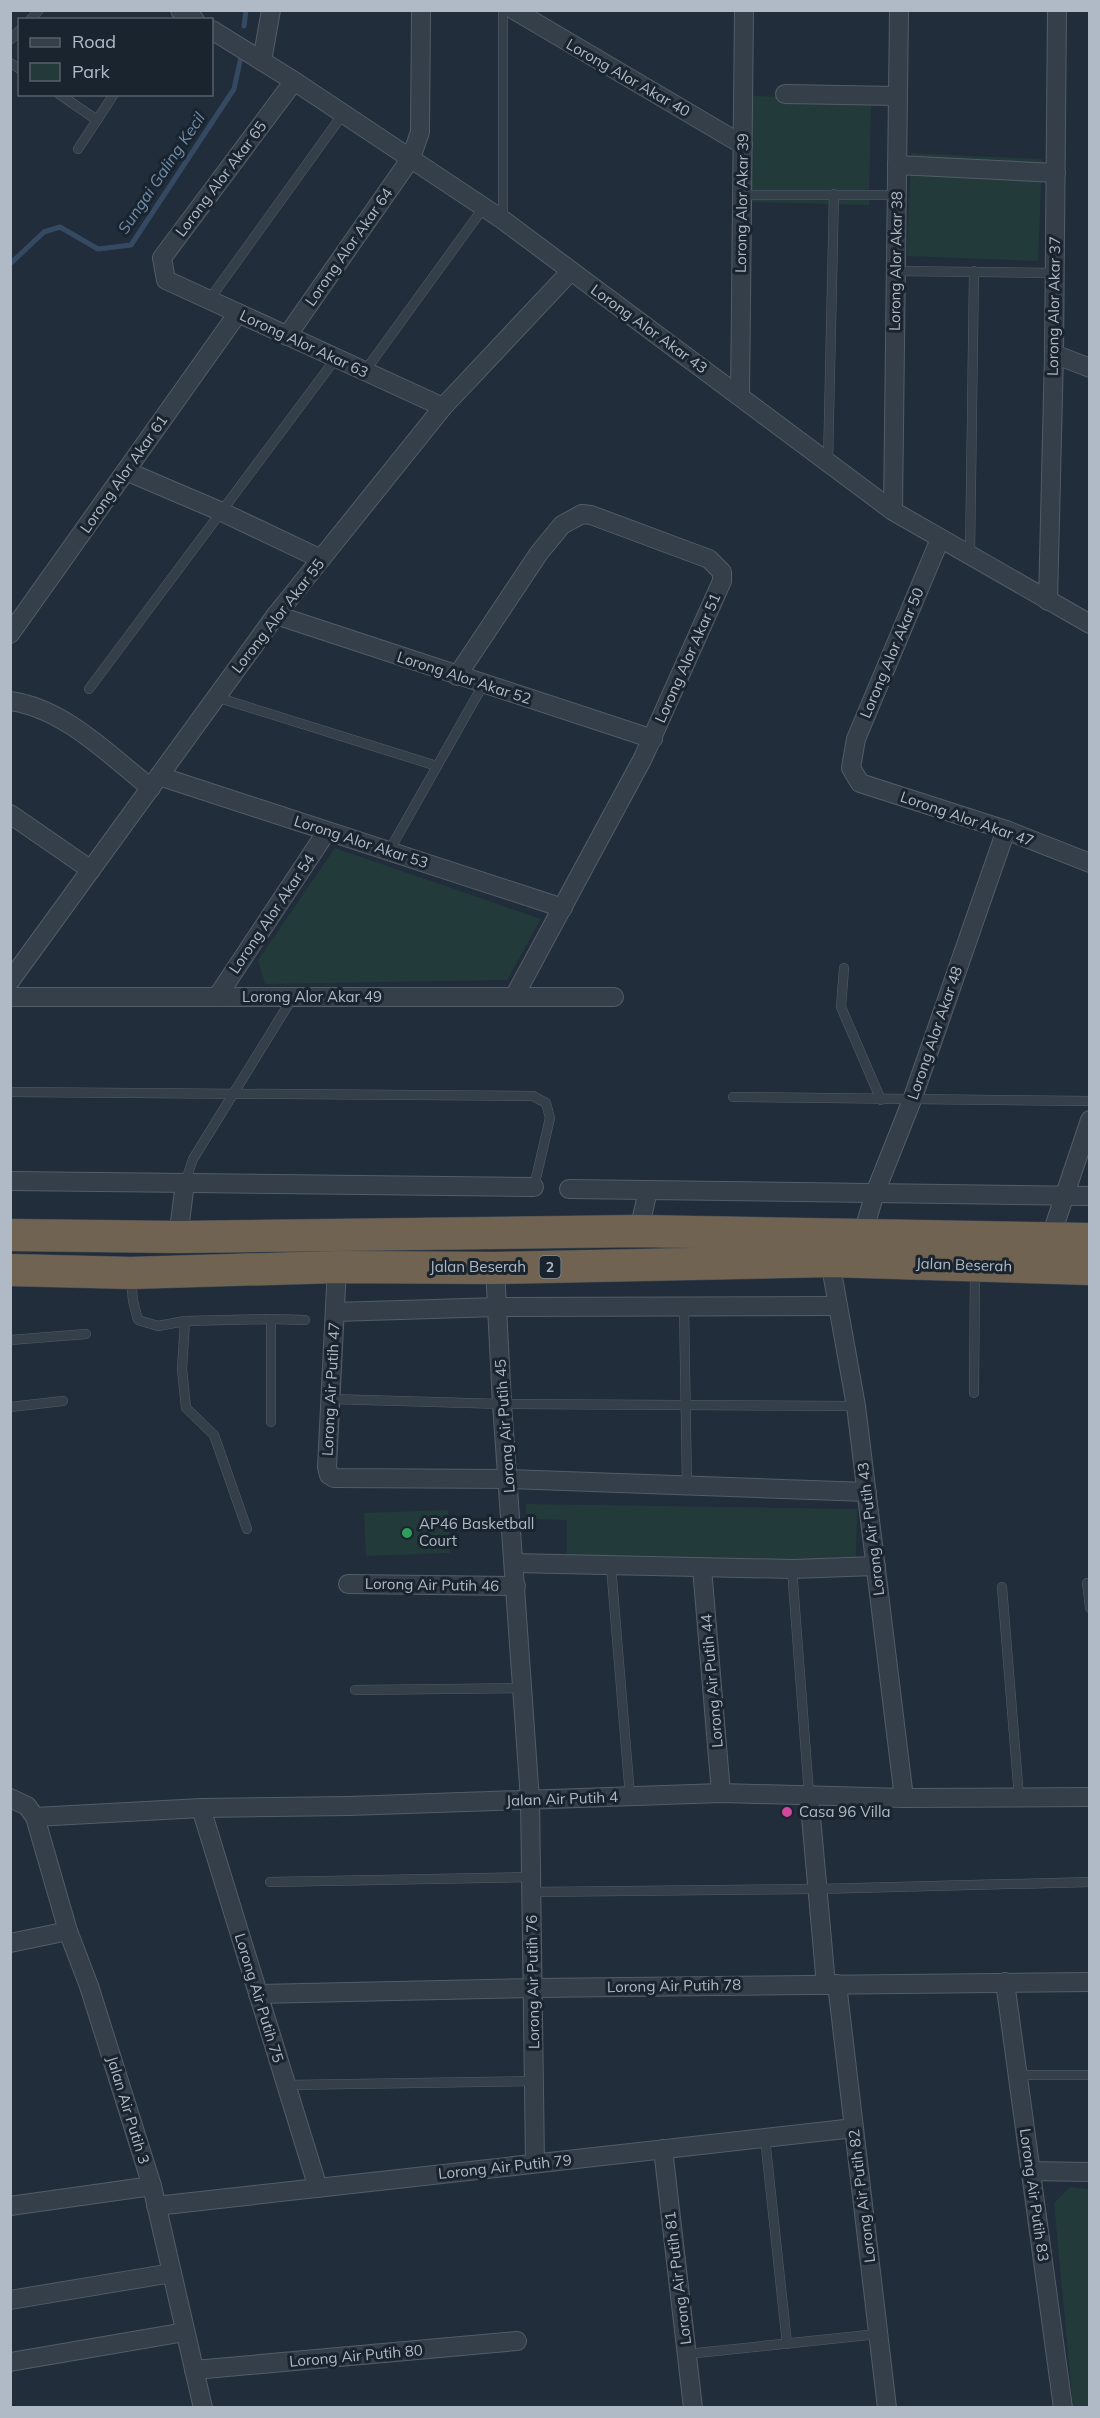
<svg xmlns="http://www.w3.org/2000/svg" width="1100" height="2418" font-family="Mulish,sans-serif">
	<style>
		.green { fill: #233a3b }
		.lines { fill: none; stroke-linecap: round; stroke-linejoin: round }
		.stream { stroke: #354a62; stroke-width: 5 }
		.lane-casing { stroke: #535d68; stroke-width: 10 }
		.street-casing { stroke: #535d68; stroke-width: 20 }
		.highway-casing { stroke: #404a55; stroke-width: 33 }
		.lane { stroke: #353f4a; stroke-width: 9 }
		.street { stroke: #353f4a; stroke-width: 18 }
		.highway { stroke: #716352; stroke-width: 32 }
		.leisure-dot { fill: #2e9e5b; stroke: #1a242f; stroke-width: 2 }
		.hotel-dot { fill: #d1479c; stroke: #1a242f; stroke-width: 2 }
		.labels { text-anchor: middle; stroke-width: 6; stroke-linejoin: round; paint-order: stroke }
		.shield { fill: #1a242f; stroke: #838d99; stroke-width: 1.5 }
		.shield-label { font-size: 14px; font-weight: bold; fill: #b0bac6 }
		.street-label { font-size: 15px; fill: #b0bac6; stroke: #1a242f }
		.poi-label { font-size: 15px; fill: #b0bac6; stroke: #1a242f; text-anchor: start }
		.water-label { font-size: 16px; font-style: italic; fill: #708daa; stroke: #1a242f }
	</style>
	<rect width="100%" height="100%" fill="#212d3a"/>
	<!-- green -->
	<g class="green">
		<path d="M749,96L871,99L869,205L747,202Z"/>
		<path d="M911,153L1042,159L1038,261L907,256Z"/>
		<path d="M335,848L541,919L507,980L265,984L258,960Z"/>
		<path d="M526,1504L857,1509L856,1560L567,1557V1520L526,1519Z"/>
		<path d="M448,1510L450,1553L366,1556L364,1513Z"/>
		<path d="M1070,2187L1089,2189V2407H1073L1054,2203Z"/>
	</g>
	<g class="lines">
		<!-- stream -->
		<g class="stream">
			<path d="M244,26L246,10"/>
			<path d="M10,264L44,232L60,227L98,249L131,245L234,89L241,57"/>
		</g>
		<!-- lane casing -->
		<g class="lane-casing">
			<g id="lane">
				<path d="M503,10V220"/>
				<path d="M30,20L39,10"/>
				<path d="M10,40L20,30"/>
				<path d="M10,63L20,69"/>
				<path d="M59,94L97,120"/>
				<path d="M78,149L114,94"/>
				<path d="M742,195H897"/>
				<path d="M896,271L1055,273"/>
				<path d="M209,300L343,114"/>
				<path d="M365,371L484,207"/>
				<path d="M828,462L834,194"/>
				<path d="M970,555L974,271"/>
				<path d="M89,689L336,358"/>
				<path d="M216,697L437,766"/>
				<path d="M389,851L483,685"/>
				<path d="M844,968L841,1007L881,1100"/>
				<path d="M10,1092L533,1096L546,1103L550,1118L534,1187"/>
				<path d="M733,1097L1090,1101"/>
				<path d="M185,1183L193,1159L293,997"/>
				<path d="M131,1278L133,1301L138,1320L158,1326L185,1321L182,1369L186,1408L214,1435L247,1529"/>
				<path d="M684,1308L687,1486"/>
				<path d="M271,1319L305,1320"/>
				<path d="M185,1321L271,1319V1422"/>
				<path d="M10,1340L86,1334"/>
				<path d="M974,1393L975,1269"/>
				<path d="M331,1399L502,1404L856,1406"/>
				<path d="M10,1407L63,1401"/>
				<path d="M611,1566L630,1796"/>
				<path d="M792,1569L809,1794"/>
				<path d="M1087,1583L1090,1608"/>
				<path d="M1002,1587L1019,1797"/>
				<path d="M355,1690L523,1688"/>
				<path d="M270,1882L531,1877"/>
				<path d="M532,1892L818,1889L1090,1882"/>
				<path d="M1017,2075H1090"/>
				<path d="M287,2085L534,2081"/>
				<path d="M765,2138L787,2344"/>
				<path d="M687,2354L878,2334"/>
			</g>
		</g>
		<!-- street casing -->
		<g class="street-casing">
			<g id="street">
				<path d="M180,10L195,20"/>
				<path d="M514,10L743,145"/>
				<path d="M212,30L294,81L503,220L893,511L1090,624"/>
				<path d="M262,61L271,10"/>
				<path d="M294,81L162,258L166,280L443,407"/>
				<path d="M785,94L898,96"/>
				<path d="M897,165L1056,173"/>
				<path d="M287,336L411,158L420,132L421,10"/>
				<path d="M1054,354L1090,368"/>
				<path d="M740,396L744,10"/>
				<path d="M126,471L222,512L321,559"/>
				<path d="M893,511L899,10"/>
				<path d="M940,539L856,739L851,768L860,783L1006,830L1090,863"/>
				<path d="M1048,601L1054,354L1057,10"/>
				<path d="M276,615L653,739"/>
				<path d="M10,634L238,313"/>
				<path d="M457,676L539,553L562,525L582,514L591,515L709,559L722,572V581L643,758L514,997"/>
				<path d="M10,701C64,708 109,755 151,788"/>
				<path d="M159,776L563,908"/>
				<path d="M10,814L91,870"/>
				<path d="M10,981L276,615L443,407L571,271"/>
				<path d="M10,997H614"/>
				<path d="M217,997L327,831"/>
				<path d="M10,1181L534,1187"/>
				<path d="M569,1189L1090,1196"/>
				<path d="M639,1231L648,1190"/>
				<path d="M862,1236L875,1193L912,1100L1006,830"/>
				<path d="M178,1237L185,1183"/>
				<path d="M1050,1239L1090,1120"/>
				<path d="M830,1261L856,1406L904,1798"/>
				<path d="M337,1267L327,1467L329,1475L334,1478L509,1479L867,1492"/>
				<path d="M495,1268L502,1404L530,1800L535,2163"/>
				<path d="M335,1312L498,1307L838,1306"/>
				<path d="M514,1563L792,1569L876,1566"/>
				<path d="M702,1568L721,1793"/>
				<path d="M348,1584L516,1586"/>
				<path d="M809,1794L826,1985"/>
				<path d="M10,1798L27,1806L35,1817L68,1931L89,1986L152,2186L203,2408"/>
				<path d="M201,1808L318,2188"/>
				<path d="M35,1817L201,1808L349,1806L721,1793L904,1798L1090,1797"/>
				<path d="M10,1943L68,1931"/>
				<path d="M1005,1982L1063,2408"/>
				<path d="M837,1984L887,2408"/>
				<path d="M258,1994L533,1988L1090,1982"/>
				<path d="M663,2149L693,2408"/>
				<path d="M1030,2171L1090,2172"/>
				<path d="M10,2206L152,2186"/>
				<path d="M156,2206L854,2128"/>
				<path d="M10,2300L172,2273"/>
				<path d="M10,2362L185,2332"/>
				<path d="M194,2370L517,2341"/>
			</g>
		</g>
		<!-- highway casing -->
		<g class="highway-casing">
			<g id="highway">
				<path d="M10,1235L178,1237L639,1231L1090,1239"/>
				<path d="M10,1270L131,1273L337,1267L495,1268L830,1261L1090,1269"/>
			</g>
		</g>
		<!-- lane -->
		<use href="#lane" class="lane"/>
		<!-- street -->
		<use href="#street" class="street"/>
		<!-- highway -->
		<use href="#highway" class="highway"/>
	</g>
	<!-- markers -->
	<circle class="leisure-dot" cx="407" cy="1533" r="6"/>
	<circle class="hotel-dot" cx="787" cy="1812" r="6"/>
	<g class="labels">
		<!-- shield labels -->
		<rect class="shield" x="539.5" y="1256" width="21" height="22" rx="4.5"/>
		<g class="shield-label">
			<text x="550" y="1272">2</text>
		</g>
		<!-- street labels -->
		<g class="street-label">
			<text transform="translate(628 78) rotate(30)" y="5">Lorong Alor Akar 40</text>
			<text transform="translate(221 179) rotate(-53)" y="5">Lorong Alor Akar 65</text>
			<text transform="translate(742 203) rotate(-89)" y="5">Lorong Alor Akar 39</text>
			<text transform="translate(349 247) rotate(-55)" y="5">Lorong Alor Akar 64</text>
			<text transform="translate(896 261) rotate(-89)" y="5">Lorong Alor Akar 38</text>
			<text transform="translate(1054 306) rotate(-89)" y="5">Lorong Alor Akar 37</text>
			<text transform="translate(649 329) rotate(36)" y="5">Lorong Alor Akar 43</text>
			<text transform="translate(304 344) rotate(25)" y="5">Lorong Alor Akar 63</text>
			<text transform="translate(124 474) rotate(-55)" y="5">Lorong Alor Akar 61</text>
			<text transform="translate(278 616) rotate(-52)" y="5">Lorong Alor Akar 55</text>
			<text transform="translate(892 653) rotate(-67)" y="5">Lorong Alor Akar 50</text>
			<text transform="translate(688 658) rotate(-66)" y="5">Lorong Alor Akar 51</text>
			<text transform="translate(464 678) rotate(18)" y="5">Lorong Alor Akar 52</text>
			<text transform="translate(967 819) rotate(19)" y="5">Lorong Alor Akar 47</text>
			<text transform="translate(361 842) rotate(18)" y="5">Lorong Alor Akar 53</text>
			<text transform="translate(272 914) rotate(-56)" y="5">Lorong Alor Akar 54</text>
			<text x="312" y="1002">Lorong Alor Akar 49</text>
			<text transform="translate(935 1033) rotate(-71)" y="5">Lorong Alor Akar 48</text>
			<text transform="translate(964 1265) rotate(2)" y="5">Jalan Beserah</text>
			<text x="478" y="1272">Jalan Beserah</text>
			<text transform="translate(331 1389) rotate(-87)" y="5">Lorong Air Putih 47</text>
			<text transform="translate(505 1426) rotate(-94)" y="5">Lorong Air Putih 45</text>
			<text transform="translate(871 1529) rotate(-97)" y="5">Lorong Air Putih 43</text>
			<text transform="translate(432 1585) rotate(1)" y="5">Lorong Air Putih 46</text>
			<text transform="translate(712 1681) rotate(-95)" y="5">Lorong Air Putih 44</text>
			<text transform="translate(562 1799) rotate(-2)" y="5">Jalan Air Putih 4</text>
			<text transform="translate(533 1982) rotate(-91)" y="5">Lorong Air Putih 76</text>
			<text transform="translate(674 1986) rotate(-1)" y="5">Lorong Air Putih 78</text>
			<text transform="translate(259 1998) rotate(73)" y="5">Lorong Air Putih 75</text>
			<text transform="translate(128 2110) rotate(73)" y="5">Jalan Air Putih 3</text>
			<text transform="translate(505 2167) rotate(-6)" y="5">Lorong Air Putih 79</text>
			<text transform="translate(1034 2195) rotate(82)" y="5">Lorong Air Putih 83</text>
			<text transform="translate(862 2196) rotate(-97)" y="5">Lorong Air Putih 82</text>
			<text transform="translate(678 2278) rotate(-97)" y="5">Lorong Air Putih 81</text>
			<text transform="translate(356 2356) rotate(-5)" y="5">Lorong Air Putih 80</text>
		</g>
		<!-- poi labels -->
		<g class="poi-label">
			<text x="419" y="1529">AP46 Basketball<tspan x="419" dy="17">Court</tspan></text>
			<text x="799" y="1817">Casa 96 Villa</text>
		</g>
		<!-- water labels -->
		<g class="water-label">
			<text transform="translate(161 173) rotate(-56)" y="6">Sungai Galing Kecil</text>
		</g>
	</g>
	<!-- border -->
	<rect width="1100" height="2418" fill="none" stroke="#b0bac6" stroke-width="24"/>
	<!-- legend -->
	<rect x="18" y="18" width="195" height="78" fill="#1a242f" stroke="#56606b" stroke-width="1.5"/>
	<rect x="30" y="38" width="30" height="9" fill="#353f4a" stroke="#56606b" stroke-width="1.5"/>
	<text x="72" y="48" font-size="18" fill="#b0bac6">Road</text>
	<rect x="30" y="63" width="30" height="18" fill="#233a3b" stroke="#56606b" stroke-width="1.5"/>
	<text x="72" y="78" font-size="18" fill="#b0bac6">Park</text>
</svg>
